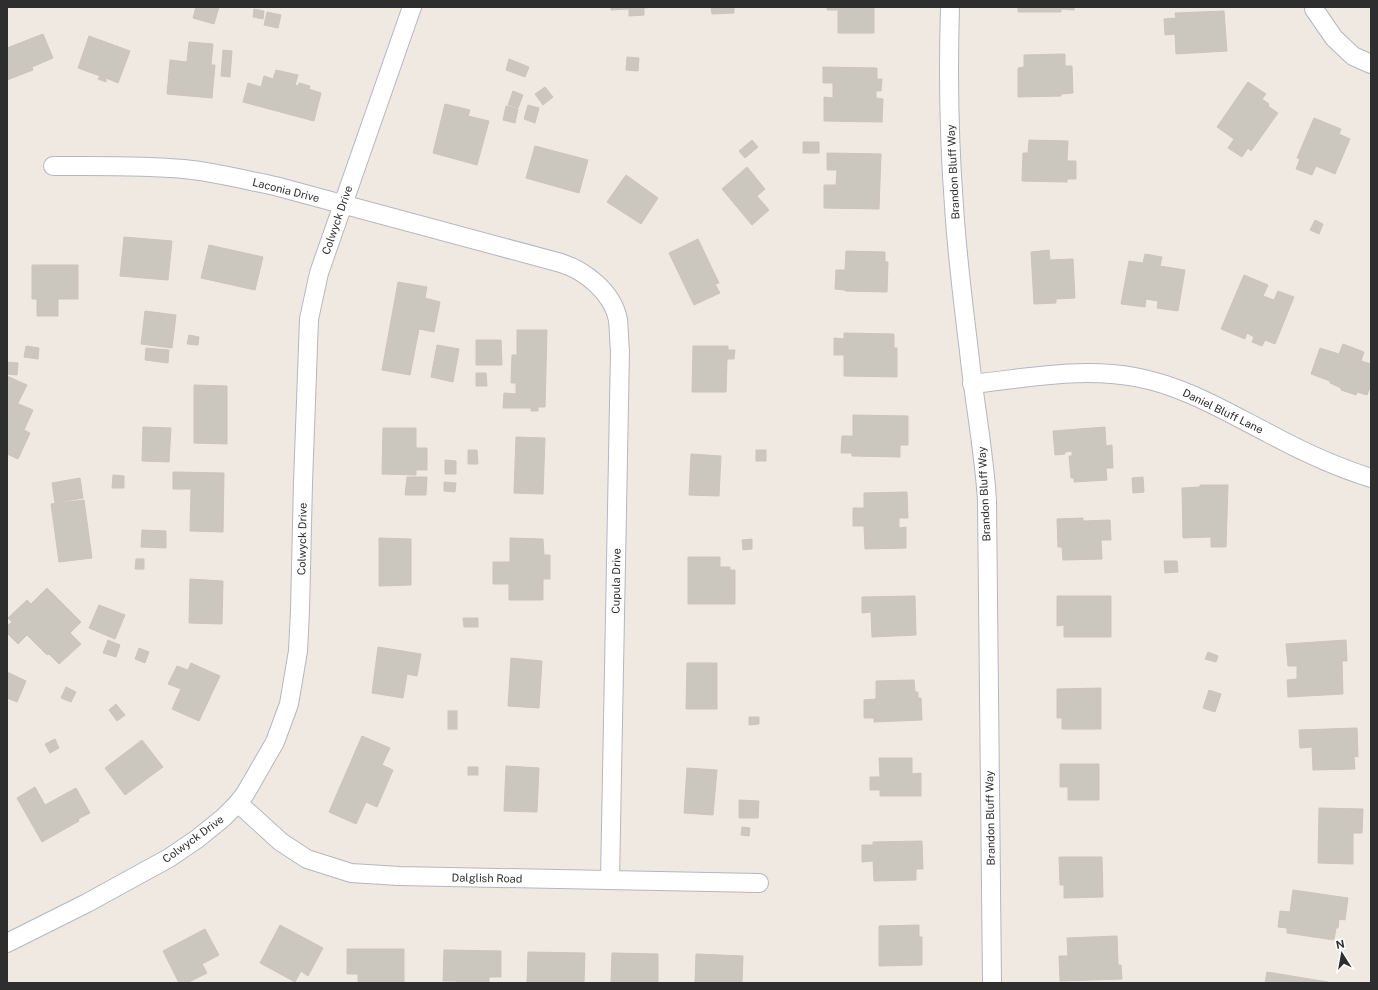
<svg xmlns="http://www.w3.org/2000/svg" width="1378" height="990" font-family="'Public Sans',sans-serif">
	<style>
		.building { fill: #cbc7bf; stroke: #cbc5ba }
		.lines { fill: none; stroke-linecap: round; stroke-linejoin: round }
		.minor-casing { stroke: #b4b7c1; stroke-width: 20 }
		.minor { stroke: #fff; stroke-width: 18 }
		.labels { text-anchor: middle; stroke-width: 4; stroke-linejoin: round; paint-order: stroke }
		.street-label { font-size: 11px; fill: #2e2e2e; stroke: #fff }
	</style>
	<rect width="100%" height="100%" fill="#efe9e1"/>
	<!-- building -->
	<g class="building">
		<path d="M196,7H219L214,24L193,18Z"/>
		<path d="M611,7H657L644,8V15L629,16V9L611,10Z"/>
		<path d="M711,7H734V13L712,14Z"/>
		<path d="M827,7H874V33H838V10H827Z"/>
		<path d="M1018,7H1074V10L1061,9V12H1018Z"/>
		<path d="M254,9L264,11L263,19L253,17Z"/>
		<path d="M1224,11L1227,51L1176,54L1175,34L1165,35L1164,19L1176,18L1175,13Z"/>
		<path d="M267,12L281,15L278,28L264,25Z"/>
		<path d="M43,34L53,58L32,67L33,70L7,80V48Z"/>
		<path d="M89,36L130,51L118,83L106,78V82L98,79L100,76L78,68Z"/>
		<path d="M189,42L213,44L211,65H215L212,98L167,94L170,60L187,62Z"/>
		<path d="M223,50L232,51L230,77L221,76Z"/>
		<path d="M1065,54V66H1072L1073,93L1061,94V96L1018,97V68L1024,67V55Z"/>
		<path d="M627,57L639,58L638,71L626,70Z"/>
		<path d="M509,59L529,67L525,77L506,70Z"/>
		<path d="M823,67L877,68V79H882L881,91H876V98L883,99L882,122L824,121V97L833,98V83H823Z"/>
		<path d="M276,70L298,75L295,85L298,86L299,83L310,86L309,89L321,93L314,121L243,102L248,83L261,87L264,76L273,79Z"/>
		<path d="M1248,82L1266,94L1262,99L1269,104L1268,106L1278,113L1251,151L1248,148L1242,157L1228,148L1234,139L1217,127Z"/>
		<path d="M545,87L553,97L543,105L535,94Z"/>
		<path d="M513,91L523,95L518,108L508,105Z"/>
		<path d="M445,104L470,110L468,116L489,121L477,165L433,153Z"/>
		<path d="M528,105L539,108L535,123L524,119Z"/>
		<path d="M506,106L518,109L515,123L503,120Z"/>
		<path d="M1314,118L1341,129L1339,134L1350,139L1335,174L1316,166L1312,175L1296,169L1300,159L1297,158Z"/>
		<path d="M752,140L758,147L745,158L739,151Z"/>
		<path d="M1029,140L1068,141L1067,161H1076V179H1067V182L1022,181L1023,153H1028Z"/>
		<rect x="803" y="142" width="16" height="11"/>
		<path d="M535,146L588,160L579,193L526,178Z"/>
		<path d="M827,153L881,154L879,209L824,208V185H836L837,170H827Z"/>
		<path d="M747,167L765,189L757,196L769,210L752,225L722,189Z"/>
		<path d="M626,175L658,198L641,224L607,202Z"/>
		<path d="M1315,220L1323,224L1319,234L1310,230Z"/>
		<path d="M124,237L172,241L168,280L120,276Z"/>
		<path d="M698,239L719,283L715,284L720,293L694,305L669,253Z"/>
		<path d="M209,245L263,257L255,290L201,278Z"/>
		<path d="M1049,250L1050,260L1073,259L1075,298L1056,299V303L1034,304L1031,252Z"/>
		<path d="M846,251L885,252V262H888L887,292L845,291V290L835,289L836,270H845Z"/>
		<path d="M1145,254L1162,257L1160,266L1185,270L1178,311L1157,308L1158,301L1146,299L1145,307L1121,304L1129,261L1143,263Z"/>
		<path d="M32,265H78V299H58V316H37V299H32Z"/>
		<path d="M1244,275L1268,285L1263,296L1274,300L1278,291L1294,297L1275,344L1265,340L1262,346L1252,342L1254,337L1247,333L1245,339L1221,329Z"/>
		<path d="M398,282L427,287L425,298L440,302L434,332L419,329L410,375L382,370Z"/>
		<path d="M145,311L176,315L172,348L141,344Z"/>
		<path d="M517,330H547L545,407H538V411H531V408H503L504,393L516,394V383H511L512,355H517Z"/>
		<path d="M844,333L894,334V348H897V377L844,376V355H834V338L844,339Z"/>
		<path d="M189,335L199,337L198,345L187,344Z"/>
		<path d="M476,340H501L502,365H476Z"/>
		<path d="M1343,344L1364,352L1361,361L1371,364V385L1367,395L1357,392L1356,395L1341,390V388L1330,383V381L1311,374L1320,348L1339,354Z"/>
		<path d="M437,345L459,349L453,382L431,377Z"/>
		<path d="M26,346L39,348L38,359L24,357Z"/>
		<path d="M693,346H728V350H735L734,359H727L726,392H692Z"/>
		<path d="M146,348L169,350L168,363L145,360Z"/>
		<path d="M7,362L18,363L17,375L7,374Z"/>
		<path d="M476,373H486L487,386H476Z"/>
		<path d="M7,376L27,385L18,403L7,398Z"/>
		<path d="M194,385L227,386V444L194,443Z"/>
		<path d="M7,399L33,410L24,430L30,433L18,459L7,454Z"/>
		<path d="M853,415L908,416V445H900V457L852,456V453H841L842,436H853Z"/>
		<path d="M143,427L171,428L169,462L142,461Z"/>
		<path d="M1105,427L1106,446L1112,445L1113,468H1106L1107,480L1074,482V478H1071L1069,456H1072V451L1065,452V454L1055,455L1053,431Z"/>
		<path d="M383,428H416V448H427V470H416V475L382,474Z"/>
		<path d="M516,437L545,438L543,494L514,493Z"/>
		<path d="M468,450H477L478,464H468Z"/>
		<rect x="756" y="450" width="10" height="11"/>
		<path d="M691,454L721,456L719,496L689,495Z"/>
		<path d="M445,460L456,461V474H445Z"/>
		<path d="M173,472L224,473L223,532L190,531L191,489H173Z"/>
		<path d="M113,475L124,476V488H112Z"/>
		<path d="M407,477H427L426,495H405Z"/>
		<path d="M1143,477L1144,492L1133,493L1132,478Z"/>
		<path d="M80,478L83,498L55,503L52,483Z"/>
		<path d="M444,482L456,483L455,492L444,491Z"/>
		<path d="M1200,485H1228L1226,547H1211V537L1183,538L1182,488L1200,487Z"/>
		<path d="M907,492L908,518H899V528L906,527V548L865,549L864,526H853V508H864V493Z"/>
		<path d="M84,500L92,558L59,562L51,504Z"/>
		<path d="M1083,518V521L1110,520L1111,540H1101L1102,559L1063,560L1062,547H1058L1057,519Z"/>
		<path d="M142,530L166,531V548L141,547Z"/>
		<path d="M379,538L411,539V585L379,586Z"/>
		<path d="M510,538L543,539L544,555H550V579H543V600H509V584H493V562H510Z"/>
		<path d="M752,539V549L743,550L742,540Z"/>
		<path d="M688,557H720V567H730V570H735V604H688Z"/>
		<path d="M136,559H144V569H135Z"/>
		<path d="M1164,561H1177L1178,572L1165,573Z"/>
		<path d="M190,579L223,581L222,624L189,623Z"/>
		<path d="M47,588L81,622L70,633L81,644L59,664L49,654L47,655L27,635L18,644L7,633V626L12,622L8,618L27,600L31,604Z"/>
		<path d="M915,596L916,635L872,637L871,612L862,613V597Z"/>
		<path d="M1057,596H1111V637H1064V625L1057,626Z"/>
		<path d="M99,605L125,615L115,639L89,628Z"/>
		<path d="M463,618H478V627H464Z"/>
		<path d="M108,640L120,645L116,657L103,653Z"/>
		<path d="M1346,640L1347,661H1342L1343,694L1288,697L1287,680L1297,679V666H1288L1286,644Z"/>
		<path d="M378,647L421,654L417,676L407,674L403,698L372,693Z"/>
		<path d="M139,648L149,652L145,663L135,659Z"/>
		<path d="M1208,652L1218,656L1216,662L1205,659Z"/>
		<path d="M511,658L542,661L539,708L508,706Z"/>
		<path d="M191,663L220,676L199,721L172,709L181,689L168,684L177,666L188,670Z"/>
		<path d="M687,663H717V709H686Z"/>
		<path d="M7,672L26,681L17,702L7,698Z"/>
		<path d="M914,680L915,692H918V698H921L922,720L874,722V718H864V700L876,699V681Z"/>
		<path d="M66,687L76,692L71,702L61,698Z"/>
		<path d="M1101,688V729H1062V718H1057V689Z"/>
		<path d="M1209,690L1221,694L1215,712L1203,708Z"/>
		<path d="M116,704L125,715L117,721L109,710Z"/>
		<rect x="448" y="711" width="9" height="18"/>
		<path d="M749,717H759V724L749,725Z"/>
		<path d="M1357,728L1358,757L1354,756L1355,769L1313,770L1312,747L1300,748L1299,730Z"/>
		<path d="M362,736L390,748L382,765L393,770L377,807L366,802L356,824L329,812Z"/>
		<path d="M55,739L59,748L50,753L45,744Z"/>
		<path d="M142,740L163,767L125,795L105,768Z"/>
		<path d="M879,758H912V774L921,773V796H880V790H870V777H880Z"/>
		<path d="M1060,764H1099V800H1068V787H1060Z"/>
		<path d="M506,766L539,768L537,812L504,811Z"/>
		<rect x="468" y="767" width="10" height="8"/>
		<path d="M687,768L717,770L713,815L684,813Z"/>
		<path d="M35,787L45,805L76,788L90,813L78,819L79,821L42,842L17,798Z"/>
		<path d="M739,800L759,801L758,818H739Z"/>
		<path d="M1319,808L1363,809L1362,833H1353V864L1318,863Z"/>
		<path d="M742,827L750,828L749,836L741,835Z"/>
		<path d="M922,841L923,869H916V880L874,881L873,861L862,862V845H873V842Z"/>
		<path d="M1059,857H1102L1103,897L1064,898V885H1060Z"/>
		<path d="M1293,890L1348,898L1345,920L1339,919L1338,928H1336L1334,940L1287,933V928L1278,927L1280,911L1290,912Z"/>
		<path d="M280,925L323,948L308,976L301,971L295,982L260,963Z"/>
		<path d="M919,925V937H922V965L879,966V926Z"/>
		<path d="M205,929L219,955L202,964L207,973L187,983H179L163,951Z"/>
		<path d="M1117,936L1118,965H1121L1122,979L1060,981L1059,956H1068L1067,938Z"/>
		<path d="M347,949H404V983H358V974H347Z"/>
		<path d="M444,950L501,951V977H489V983H456V981H443Z"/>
		<path d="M528,952L585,953L584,983H527Z"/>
		<path d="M612,953L658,954V983H611Z"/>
		<path d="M696,954L743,956L742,983H695Z"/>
		<path d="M1267,972L1328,982V983H1265Z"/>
	</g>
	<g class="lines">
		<!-- minor casing -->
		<g class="minor-casing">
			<g id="minor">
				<path d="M950,7C948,73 949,140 954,206C957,255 963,303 969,351C974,401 984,450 987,501L992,983"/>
				<path d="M1314,9L1334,38L1353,56L1371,64"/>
				<path d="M53,166C97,166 141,165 184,169C215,172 245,180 275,186L561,263C586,271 613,293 618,320C619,330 619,341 620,351L610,880"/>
				<path d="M972,384C1027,378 1080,367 1135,377C1184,386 1225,411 1268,433C1301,451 1336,467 1371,478"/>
				<path d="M238,803L281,842L307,859L351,873L399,876L759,883"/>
				<path d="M7,943L87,903L169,858L197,839L223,818L238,803L245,794L275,742L289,704L298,651L300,611L303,483L309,319L319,273L412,7"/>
			</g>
		</g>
		<!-- minor -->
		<use href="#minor" class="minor"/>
	</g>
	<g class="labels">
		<!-- street labels -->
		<g class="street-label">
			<text transform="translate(953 172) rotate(-93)" y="4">Brandon Bluff Way</text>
			<text transform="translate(286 190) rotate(14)" y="4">Laconia Drive</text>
			<text transform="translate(337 220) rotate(-71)" y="4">Colwyck Drive</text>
			<text transform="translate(1223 411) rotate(26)" y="4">Daniel Bluff Lane</text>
			<text transform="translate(984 494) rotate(-93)" y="4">Brandon Bluff Way</text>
			<text transform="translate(302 539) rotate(-89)" y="4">Colwyck Drive</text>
			<text transform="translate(616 581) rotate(-89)" y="4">Cupula Drive</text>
			<text transform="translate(990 818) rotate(-91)" y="4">Brandon Bluff Way</text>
			<text transform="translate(193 839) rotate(-36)" y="4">Colwyck Drive</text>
			<text transform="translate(487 878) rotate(1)" y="4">Dalglish Road</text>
		</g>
	</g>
	<!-- border -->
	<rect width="1378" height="990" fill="none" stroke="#2e2e2e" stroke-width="16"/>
	<!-- north arrow -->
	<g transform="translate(1342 954) rotate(349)" stroke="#ffffff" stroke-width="3" paint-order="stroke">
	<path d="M0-3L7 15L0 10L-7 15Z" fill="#2e2e2e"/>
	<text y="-6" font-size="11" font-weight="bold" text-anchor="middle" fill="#2e2e2e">N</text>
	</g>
</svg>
